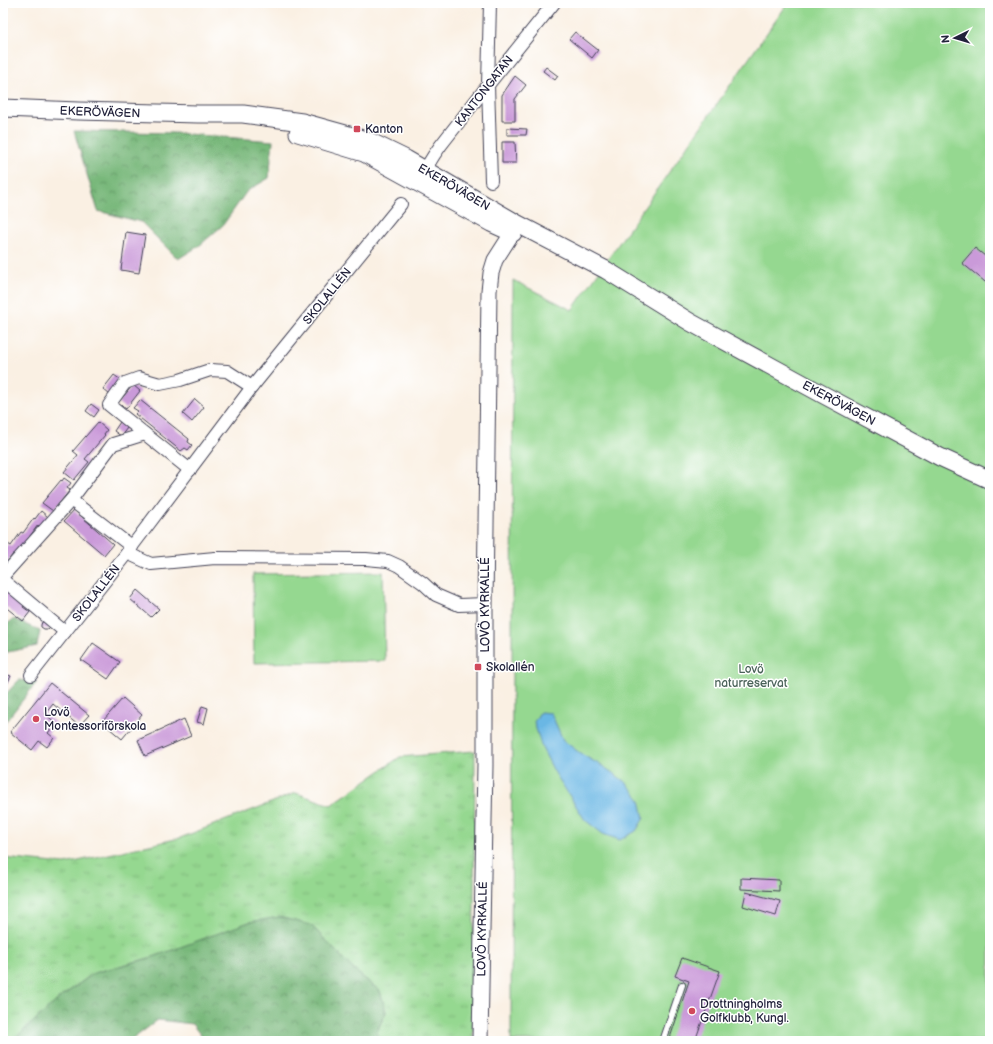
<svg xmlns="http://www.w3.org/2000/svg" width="993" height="1044" font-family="'Balsamiq Sans',sans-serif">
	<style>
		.grass { fill: url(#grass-tufts); stroke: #5c7d66 }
		.forest { fill: url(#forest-crowns); stroke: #4d6d5a }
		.park { fill: #95d890; stroke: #5c7d66 }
		.water { fill: #6bb7e4; stroke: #466c90 }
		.building { fill: #ca9ad9 }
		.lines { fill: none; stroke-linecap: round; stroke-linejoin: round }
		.service-casing { stroke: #424154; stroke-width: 8 }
		.minor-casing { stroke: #424154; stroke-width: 14 }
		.tertiary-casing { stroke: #424154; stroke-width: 17 }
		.secondary-casing { stroke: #424154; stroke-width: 19 }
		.service { stroke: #fff; stroke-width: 6 }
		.minor { stroke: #fff; stroke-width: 12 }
		.tertiary { stroke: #fff; stroke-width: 15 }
		.secondary { stroke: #fff; stroke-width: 17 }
		.poi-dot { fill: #d1495b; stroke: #fff; stroke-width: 1.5 }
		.labels { text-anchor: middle; stroke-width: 3; stroke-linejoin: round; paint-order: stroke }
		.street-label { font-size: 12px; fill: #22223b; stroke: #fff }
		.poi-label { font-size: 12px; fill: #22223b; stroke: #fff; text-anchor: start }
		.park-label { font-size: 12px; fill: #4a6259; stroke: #fff }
	</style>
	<defs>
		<pattern id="grass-tufts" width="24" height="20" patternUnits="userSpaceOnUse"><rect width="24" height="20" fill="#95d890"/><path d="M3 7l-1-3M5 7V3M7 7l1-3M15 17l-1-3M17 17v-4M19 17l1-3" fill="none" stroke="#80b97d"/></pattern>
		<pattern id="forest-crowns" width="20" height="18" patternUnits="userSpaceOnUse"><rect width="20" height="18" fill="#78b87a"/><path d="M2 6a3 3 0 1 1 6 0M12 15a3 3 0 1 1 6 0" fill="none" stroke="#629565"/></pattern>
	</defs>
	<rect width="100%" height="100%" fill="#fff"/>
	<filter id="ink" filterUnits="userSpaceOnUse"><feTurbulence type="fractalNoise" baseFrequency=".025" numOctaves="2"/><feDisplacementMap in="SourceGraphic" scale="8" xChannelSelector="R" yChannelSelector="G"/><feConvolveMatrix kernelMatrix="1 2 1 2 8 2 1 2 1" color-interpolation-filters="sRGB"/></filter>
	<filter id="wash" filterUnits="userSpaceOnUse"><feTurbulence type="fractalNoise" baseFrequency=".012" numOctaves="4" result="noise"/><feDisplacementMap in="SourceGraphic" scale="16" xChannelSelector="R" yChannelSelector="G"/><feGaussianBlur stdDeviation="0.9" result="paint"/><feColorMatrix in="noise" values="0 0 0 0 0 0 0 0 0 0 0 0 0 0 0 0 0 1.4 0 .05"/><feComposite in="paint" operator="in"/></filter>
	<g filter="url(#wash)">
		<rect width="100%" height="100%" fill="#faf0e3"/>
		<!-- grass -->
		<path class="grass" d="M475,751L473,1041H377V1031L386,1012L380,991L354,970L153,957L94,973L61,997L12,1041H3V858L65,864L180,838L296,793L331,805L400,757Z"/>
		<!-- forest -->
		<g class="forest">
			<path d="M74,131L175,133L273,141L269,178L247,191L223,225L199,246L178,259L141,222L98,211Z"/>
			<path d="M14,619L40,631L37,646L3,653V627Z"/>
			<path d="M19,680L37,682L3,725V697Z"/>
			<path d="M279,917L311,925L354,970L380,991L386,1012L377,1031V1041H205L192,1024L158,1020L130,1041H12L61,997L94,973L153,957L249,922Z"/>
		</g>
		<!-- park -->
		<g class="park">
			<path d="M788,3H990V1041H511L513,280L572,310Z"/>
			<path d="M383,572L385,661L254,663L253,574Z"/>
		</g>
		<!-- water -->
		<path class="water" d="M540,712L551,713L563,740L581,754L604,767L627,783L640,800L644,818L636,831L620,840L603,834L585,820L555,773L542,748L534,722Z"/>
		<g id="blocks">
			<!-- building -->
			<g class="building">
				<path d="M575,32L598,50L592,58L569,39Z"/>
				<path d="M546,67L558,76L555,80L543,71Z"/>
				<path d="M515,76L526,85L515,99V121H502V95Z"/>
				<path d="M507,128L527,129L526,135H507Z"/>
				<path d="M502,142H515L516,163H502Z"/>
				<path d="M126,232L145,235L139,273L121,270Z"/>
				<path d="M975,248L990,260V286L962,263Z"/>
				<path d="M114,375L121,380L110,395L103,389Z"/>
				<path d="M133,385L140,391L126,409L118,403Z"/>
				<path d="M195,399L204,407L192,422L183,414Z"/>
				<path d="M140,400L189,439L188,442L192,445L188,450L185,448L181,451L135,414L138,411L133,408Z"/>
				<path d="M91,404L99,410L94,417L86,411Z"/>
				<path d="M122,419L130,424L121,436L114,431Z"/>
				<path d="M98,422L107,430L104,434L105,435L85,459L89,462L74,480L64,472L78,455L73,451Z"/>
				<path d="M64,478L71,483L67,488L70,490L53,511L42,503L61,480L62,481Z"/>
				<path d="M74,510L113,544L104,555L64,521Z"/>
				<path d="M41,511L48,517L40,527L38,525L16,555L13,554L3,567V550L8,544L11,546L21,532L23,533L34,518L35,519Z"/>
				<path d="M3,587L25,604L23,607L30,612L23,621L3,605Z"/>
				<path d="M137,590L159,609L151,617L130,599Z"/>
				<path d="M42,622H47L50,627L48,629H44L41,627V625Z"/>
				<path d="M93,643L120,662L108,679L81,660Z"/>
				<path d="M3,673L11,676L5,688L3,687Z"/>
				<path d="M50,683L89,715L79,726L53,704L45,714L56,723L48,733L54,738L47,747L39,741L32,750L10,732Z"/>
				<path d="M123,698L142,715L122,739L102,722Z"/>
				<path d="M202,706L208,708L204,724L197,722Z"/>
				<path d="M184,719L191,736L145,756L138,740Z"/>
				<path d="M741,878L779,880V891L741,889Z"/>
				<path d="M746,892L780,901L776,916L743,906Z"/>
				<path d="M682,958L720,971L695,1041H669L689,981L675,976Z"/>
			</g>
		</g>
	</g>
	<g filter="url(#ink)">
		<use href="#blocks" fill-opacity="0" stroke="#424154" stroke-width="1"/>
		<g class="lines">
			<!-- service casing -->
			<g class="service-casing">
				<path id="service" d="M663,1041L682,985"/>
			</g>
			<!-- minor casing -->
			<g class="minor-casing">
				<g id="minor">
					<path d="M490,3L488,85L491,181"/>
					<path d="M421,176L434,155L441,145L488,85L554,3"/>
					<path d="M190,470L109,405L125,383L139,378L160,384L180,380L210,370L227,371L252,387"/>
					<path d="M71,500L132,547"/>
					<path d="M127,553L151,564L215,558L366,559L388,561L399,566L423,583L436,595L459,605L485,604"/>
					<path d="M3,576L71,500L113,444L145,434"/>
					<path d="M3,580L65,632"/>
					<path d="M31,675L127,553L252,387L401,204"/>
				</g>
			</g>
			<!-- tertiary casing -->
			<g class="tertiary-casing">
				<path id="tertiary" d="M480,1041L485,765V604L489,291L491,273L495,260L518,224"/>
			</g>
			<!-- secondary casing -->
			<g class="secondary-casing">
				<g id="secondary">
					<path d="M3,108L78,111L198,114H243L302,122L356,137L369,141L406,159L518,224L606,270L690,322L822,394L940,457L990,480"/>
					<path d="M298,133L364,153L491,223L513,233"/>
				</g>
			</g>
			<!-- service -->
			<use href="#service" class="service"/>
			<!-- minor -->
			<use href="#minor" class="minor"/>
			<!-- tertiary -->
			<use href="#tertiary" class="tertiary"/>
			<!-- secondary -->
			<use href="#secondary" class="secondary"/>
		</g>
	</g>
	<!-- markers -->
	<g class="poi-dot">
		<rect x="353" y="125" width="8" height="8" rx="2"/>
		<rect x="474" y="663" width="8" height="8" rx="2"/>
		<circle cx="36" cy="719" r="4"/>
		<circle cx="692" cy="1011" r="4"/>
	</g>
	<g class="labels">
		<!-- street labels -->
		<g class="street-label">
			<text transform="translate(484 91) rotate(-52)" y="4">KANTONGATAN</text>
			<text transform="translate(100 112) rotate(2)" y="4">EKERÖVÄGEN</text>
			<text transform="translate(454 187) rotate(30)" y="4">EKERÖVÄGEN</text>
			<text transform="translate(327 296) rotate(-51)" y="4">SKOLALLÉN</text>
			<text transform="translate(839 403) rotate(28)" y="4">EKERÖVÄGEN</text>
			<text transform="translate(96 593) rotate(-52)" y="4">SKOLALLÉN</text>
			<text transform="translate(485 605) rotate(-90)" y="4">LOVÖ KYRKALLÉ</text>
			<text transform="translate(482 929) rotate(-89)" y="4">LOVÖ KYRKALLÉ</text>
		</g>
		<!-- poi labels -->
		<g class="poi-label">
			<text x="365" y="133">Kanton</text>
			<text x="486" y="671">Skolallén</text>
			<text x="44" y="716">Lovö<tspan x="44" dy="14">Montessoriförskola</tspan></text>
			<text x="700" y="1008">Drottningholms<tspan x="700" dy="14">Golfklubb, Kungl.</tspan></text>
		</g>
		<!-- park labels -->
		<g class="park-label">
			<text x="751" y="673">Lovö<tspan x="751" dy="14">naturreservat</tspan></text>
		</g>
	</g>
	<!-- margin -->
	<rect width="993" height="1044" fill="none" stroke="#fff" stroke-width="16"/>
	<!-- north arrow -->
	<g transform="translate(955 38) rotate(265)" stroke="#ffffff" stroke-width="3" paint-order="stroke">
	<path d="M0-3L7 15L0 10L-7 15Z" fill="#22223b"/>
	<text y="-6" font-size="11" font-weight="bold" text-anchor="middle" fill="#22223b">N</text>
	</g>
</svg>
